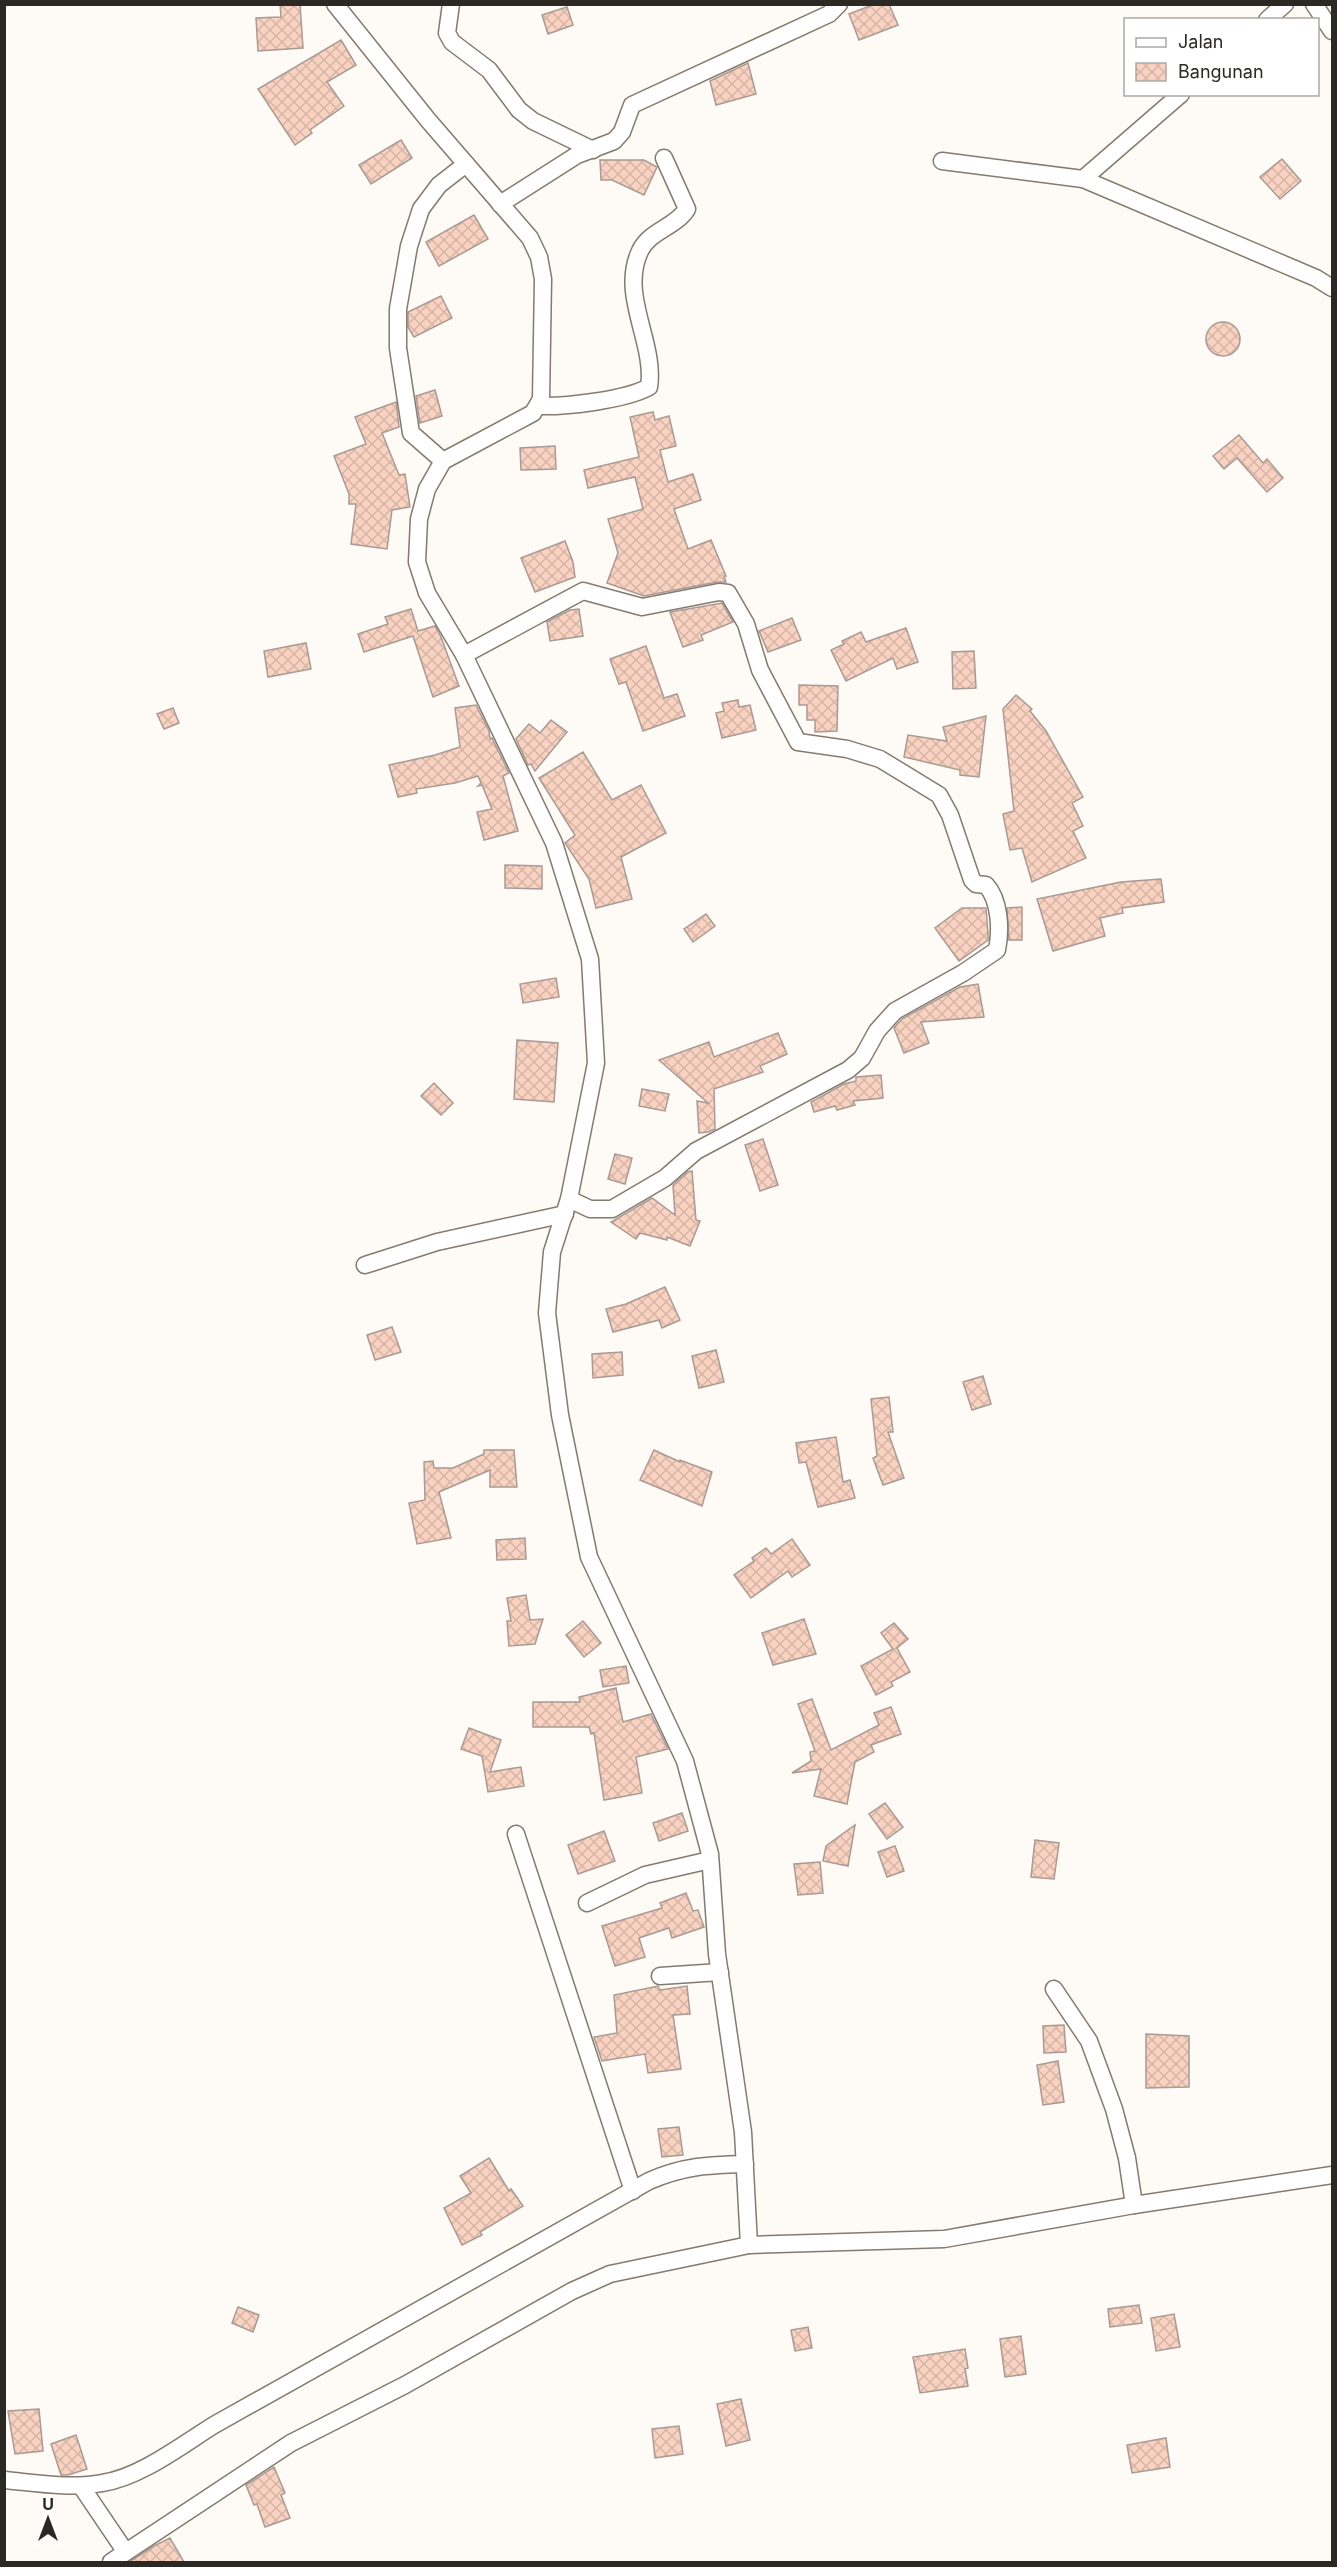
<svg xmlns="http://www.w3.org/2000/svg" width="1337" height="2567" font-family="Inter,sans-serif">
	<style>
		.building { fill: url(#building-cross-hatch); stroke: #a99a93; stroke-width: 1.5 }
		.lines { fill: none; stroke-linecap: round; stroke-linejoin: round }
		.street-casing { stroke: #847a6f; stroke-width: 19 }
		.street { stroke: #fff; stroke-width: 16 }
	</style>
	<defs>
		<pattern id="building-cross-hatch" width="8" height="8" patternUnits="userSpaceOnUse" patternTransform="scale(1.5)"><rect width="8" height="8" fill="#f9d2c1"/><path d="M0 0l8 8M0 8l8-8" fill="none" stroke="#d6b4a6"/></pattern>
	</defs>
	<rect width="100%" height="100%" fill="#fefaf5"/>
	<!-- building -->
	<g class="building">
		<path d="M280,4H300L303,48L258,51L256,18L281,17Z"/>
		<path d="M875,4H889L898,25L859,40L849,14Z"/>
		<path d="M567,7L573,25L548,34L542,15Z"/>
		<path d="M341,40L356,65L327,82L344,106L310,130L312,133L295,145L258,89Z"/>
		<path d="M748,63L756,94L716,105L710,81Z"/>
		<path d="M401,140L412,158L371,184L359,165Z"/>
		<path d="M1282,159L1301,181L1280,199L1260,177Z"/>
		<path d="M600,160H644L657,167L644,195L612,180H601Z"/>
		<path d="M474,215L488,239L439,266L426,242Z"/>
		<path d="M441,296L452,318L414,337L408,327V312Z"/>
		<circle cx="1223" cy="339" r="17"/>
		<path d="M435,390L442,416L420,423L416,396Z"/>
		<path d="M396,402L399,427L382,433L399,475L405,474L410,507L392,510L387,549L351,544L356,504H349V494L334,456L366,444L355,417Z"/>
		<path d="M653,412L655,420L669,416L676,446L660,450L668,482L693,474L701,500L674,509L688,549L711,540L726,576H724L726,582H717L644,596L607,583L618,553L608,519L643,509L635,477L588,488L584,470L639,457L630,417Z"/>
		<path d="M1239,435L1263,463L1267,459L1283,478L1267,492L1237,458L1224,469L1213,456Z"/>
		<path d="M555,446L556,469L521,470L520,448Z"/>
		<path d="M565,541L573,562L575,577L535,592L521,558Z"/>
		<path d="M722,603L733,622L701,635L703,640L683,647L670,612Z"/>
		<path d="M411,609L418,631L435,626L441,637L459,686L433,697L413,636L364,652L358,634L388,624L385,617Z"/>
		<path d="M579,609L583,636L550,641L547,622L570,610Z"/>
		<path d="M792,618L801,640L768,652L759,631Z"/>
		<path d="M906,628L918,662L897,669L893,658L846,681L831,650L844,644L842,641L861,632L866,642Z"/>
		<path d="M306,643L311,669L268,677L264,651Z"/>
		<path d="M646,646L664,698L677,694L685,716L643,731L626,682L619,684L610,659Z"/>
		<path d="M974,651L976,688L953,689L952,652Z"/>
		<path d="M799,685L838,686L837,731L815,732V720H807V705H799Z"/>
		<path d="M1016,695L1032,709L1030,711L1046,731L1083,797L1072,803L1083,826L1073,831L1086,858L1032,882L1022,848L1010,850L1003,814L1014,811L1003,709Z"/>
		<path d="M738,700L739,707L750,705L756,730L722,738L716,713L724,711L722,703Z"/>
		<path d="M476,705L489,731L490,739L492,738L509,773L503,776L518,831L484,840L477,812L492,809L482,785L478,786L481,783L478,776L455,783L416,789L417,793L398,797L389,765L435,755L460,747L455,708Z"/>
		<path d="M173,708L179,723L164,729L157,714Z"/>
		<path d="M986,716L979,777L960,775V770L904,757L908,735L947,741L943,727Z"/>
		<path d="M551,720L567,732L535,771L531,764L528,765L516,739L529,724L540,733Z"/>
		<path d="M583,752L612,800L641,785L666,833L621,857L632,899L596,908L589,879L565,843L575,835L539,778Z"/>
		<path d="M505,865L542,866V889L505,888Z"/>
		<path d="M1161,879L1164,902L1122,908L1123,913L1100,918L1105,936L1053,951L1037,899L1121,882Z"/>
		<path d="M1022,907V940H1009L1007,908Z"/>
		<path d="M962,908H986L988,933V940L959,961L935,928Z"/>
		<path d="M706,914L715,926L693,942L684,929Z"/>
		<path d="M556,978L559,997L523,1003L520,984Z"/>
		<path d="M978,984L984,1017L921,1022L929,1043L904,1053L894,1028L902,1019L960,987Z"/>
		<path d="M778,1033L787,1054L760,1066L763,1072L714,1089L715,1129L708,1132L699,1133L697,1101L708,1103L659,1060L709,1042L714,1057Z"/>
		<path d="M517,1040L558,1043L554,1102L514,1099Z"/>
		<path d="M881,1075L883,1098L853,1101L855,1105L837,1110L835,1106L814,1112L811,1102L844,1084L856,1081V1077Z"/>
		<path d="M434,1083L453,1103L441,1115L421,1096Z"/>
		<path d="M642,1089L669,1094L665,1111L639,1106Z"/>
		<path d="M763,1139L778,1185L760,1191L745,1145Z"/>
		<path d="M615,1154L632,1158L625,1184L608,1179Z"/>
		<path d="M692,1171L696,1220L700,1221L690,1246L667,1237V1240L640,1233L636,1239L611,1222L652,1198L675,1215L673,1185L688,1172Z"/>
		<path d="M665,1287L680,1320L662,1328L659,1320L613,1332L606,1309L626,1304Z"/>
		<path d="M392,1327L401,1352L375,1360L367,1335Z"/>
		<path d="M716,1350L724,1382L699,1388L692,1356Z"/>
		<path d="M622,1352L623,1375L593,1378L592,1354Z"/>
		<path d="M983,1376L991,1404L972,1410L963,1382Z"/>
		<path d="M889,1397L893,1432H888L904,1478L883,1485L873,1458L877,1456L871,1399Z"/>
		<path d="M836,1437L843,1482L850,1480L855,1498L818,1507L806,1462L799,1463L796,1443Z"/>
		<path d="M484,1450H514L517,1487H490V1470L439,1492L451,1538L417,1544L409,1503L425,1500L424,1462L433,1461L434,1468H453L484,1454Z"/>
		<path d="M654,1450L680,1462V1460L712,1472L702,1506L640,1480Z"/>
		<path d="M525,1538L526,1559L497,1560L496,1540Z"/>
		<path d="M792,1539L810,1565L792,1577L788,1571L751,1598L734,1575L754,1561L752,1558L766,1548L771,1554Z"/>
		<path d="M526,1595L530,1620L543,1619L535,1644L509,1646L507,1621H511L507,1598Z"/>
		<path d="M804,1619L816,1654L773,1665L762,1633Z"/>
		<path d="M583,1621L601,1643L584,1657L566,1635Z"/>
		<path d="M894,1623L908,1639L897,1648L910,1672L891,1682L893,1686L876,1695L861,1666L893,1649L881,1633Z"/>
		<path d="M626,1666L629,1683L603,1687L600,1670Z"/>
		<path d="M616,1688L623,1722L651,1714L668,1749L636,1757L642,1793L604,1800L594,1733L591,1734L589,1727H533V1702H580L579,1697Z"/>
		<path d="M812,1699L831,1750L879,1725L874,1713L891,1707L901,1734L871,1745L874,1752L855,1762L847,1804L814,1796L821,1769L792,1773L811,1761L810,1752L815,1751L798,1704Z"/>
		<path d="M469,1728L501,1740L490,1772L521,1767L524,1786L488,1792L482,1756L461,1749Z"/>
		<path d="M885,1803L903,1827L887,1839L869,1814Z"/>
		<path d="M682,1813L688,1831L659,1841L653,1823Z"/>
		<path d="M855,1825L848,1866L823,1861L826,1846Z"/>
		<path d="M604,1831L615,1861L578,1874L568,1845Z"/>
		<path d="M1035,1840L1059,1843L1054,1879L1031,1877Z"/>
		<path d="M895,1846L904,1871L887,1877L878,1852Z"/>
		<path d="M820,1862L823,1893L798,1895L794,1864Z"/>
		<path d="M686,1893L693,1911L698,1910L704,1927L672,1938L669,1928L639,1938L645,1957L615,1966L602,1926L662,1908L660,1903Z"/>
		<path d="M658,1986L660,1990L687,1986L690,2014L673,2015L681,2069L648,2073L645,2054L602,2061L594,2037L617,2033L614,1995Z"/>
		<path d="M1064,2025L1066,2052L1044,2053L1043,2026Z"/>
		<path d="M1146,2034L1189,2036V2087L1146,2088Z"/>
		<path d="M1058,2061L1064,2102L1043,2105L1037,2065Z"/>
		<path d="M679,2127L683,2155L662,2157L658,2129Z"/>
		<path d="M489,2158L509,2191L511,2189L523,2206L480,2232L482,2235L462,2245L444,2208L471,2193L460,2176Z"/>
		<path d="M1139,2305L1142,2323L1110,2327L1108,2309Z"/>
		<path d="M238,2307L259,2315L253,2332L232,2323Z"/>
		<path d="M1174,2314L1180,2347L1156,2351L1151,2318Z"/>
		<path d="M808,2327L812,2348L795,2351L791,2330Z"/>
		<path d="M1021,2336L1026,2374L1005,2377L1000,2339Z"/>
		<path d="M965,2349L968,2368L965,2369L968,2386L920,2393L913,2357Z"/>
		<path d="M741,2399L750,2440L726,2446L717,2404Z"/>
		<path d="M39,2409L43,2451L15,2454L8,2411Z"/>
		<path d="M679,2426L683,2454L655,2458L652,2429Z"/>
		<path d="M76,2435L87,2469L68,2475H61L51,2444Z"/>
		<path d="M1166,2438L1170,2467L1132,2473L1127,2445Z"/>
		<path d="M274,2467L285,2493L281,2495L290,2518L265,2527L257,2504L254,2505L246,2485Z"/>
		<path d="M170,2538L184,2562H129L154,2546Z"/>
	</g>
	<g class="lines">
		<!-- street casing -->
		<g class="street-casing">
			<g id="street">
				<path d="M335,4L428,120L530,238L539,257L543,279L541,399L533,413L443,461L427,489L419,519L417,562L427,593L464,655L554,843L590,959L596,1063L569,1199L552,1252L547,1313L560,1415L589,1557L685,1761L710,1854L717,1954L743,2132L749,2245"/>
				<path d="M451,4L447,33L452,42L489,70L519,110L533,121L593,150"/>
				<path d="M1314,4L1332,31"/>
				<path d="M1267,20L1285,4"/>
				<path d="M942,161L1083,179L1316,278L1332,288"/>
				<path d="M1083,179L1181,94"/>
				<path d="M500,204L577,155L614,141L622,132L632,105L829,14L839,4"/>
				<path d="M538,406C566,407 625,400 649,387C656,343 619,295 640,251C649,231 676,227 687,209L664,158"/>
				<path d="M443,461L411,433L398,348V309L409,246L421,209L439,185L466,164"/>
				<path d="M464,655L583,591L642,607L719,592L728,593L746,624L760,670L798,742L847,749L880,759L939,795L950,815L972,880L976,884L986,885C1000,900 1001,930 997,950L963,973L895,1011L877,1031L862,1058L848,1070L696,1151L665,1178L612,1209H590L569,1199"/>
				<path d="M365,1265L437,1242L565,1214"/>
				<path d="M516,1834L633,2191"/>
				<path d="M587,1903L645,1875L710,1860"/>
				<path d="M660,1976L720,1972"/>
				<path d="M1054,1989L1089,2041L1114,2109L1127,2158L1134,2205"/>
				<path d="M4,2480C36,2483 71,2489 102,2483C139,2478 182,2445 214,2425L649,2181C683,2166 708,2165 745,2164"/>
				<path d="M81,2486L125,2551"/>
				<path d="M111,2562L291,2443L405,2385L572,2291L610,2274L749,2245L944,2239L1134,2205L1332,2175"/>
			</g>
		</g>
		<!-- street -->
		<use href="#street" class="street"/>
	</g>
	<!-- border -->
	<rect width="1337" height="2567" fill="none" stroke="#2c2824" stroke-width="12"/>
	<!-- legend -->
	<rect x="1124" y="18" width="195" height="78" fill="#ffffff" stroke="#aba9a7" stroke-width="1.5"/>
	<rect x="1136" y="38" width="30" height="9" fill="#ffffff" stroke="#aba9a7" stroke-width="1.5"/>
	<text x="1178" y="48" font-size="18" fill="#2c2824">Jalan</text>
	<rect x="1136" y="63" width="30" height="18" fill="url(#building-cross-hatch)" stroke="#aba9a7" stroke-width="1.5"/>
	<text x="1178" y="78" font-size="18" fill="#2c2824">Bangunan</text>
	<!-- north arrow -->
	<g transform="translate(48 2519)" stroke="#ffffff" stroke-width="4.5" paint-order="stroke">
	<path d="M0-4.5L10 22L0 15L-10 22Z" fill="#2c2824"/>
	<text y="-9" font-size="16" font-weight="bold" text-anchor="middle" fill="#2c2824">U</text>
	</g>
</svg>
